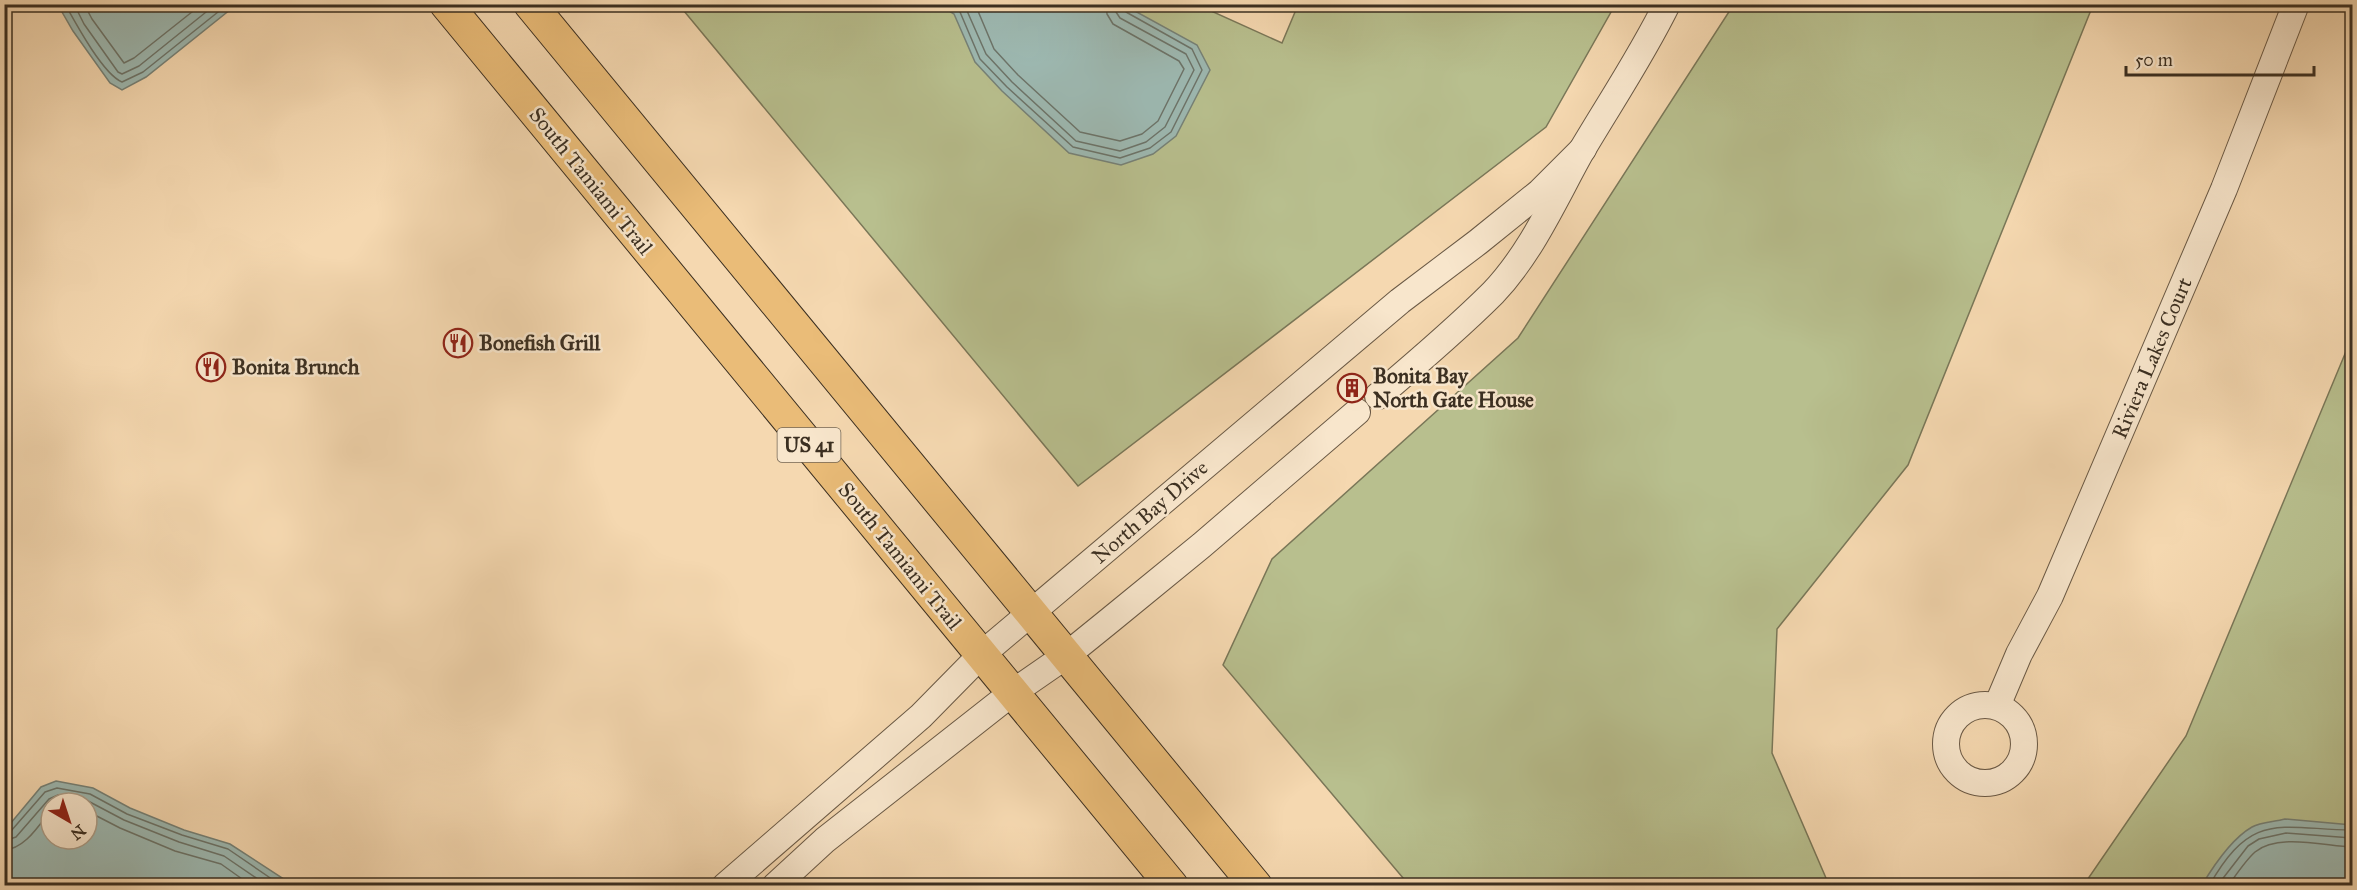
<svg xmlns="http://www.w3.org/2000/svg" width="2357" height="890" font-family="'IM FELL Great Primer',serif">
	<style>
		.green { fill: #b8bf8e; stroke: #7a7758; stroke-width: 1.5 }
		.water { fill: #9db9b2; stroke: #768278; stroke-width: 1.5; fill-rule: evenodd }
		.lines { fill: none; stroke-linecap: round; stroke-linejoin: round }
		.shore { stroke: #6c746a; stroke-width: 1.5 }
		.minor-casing { stroke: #6a5945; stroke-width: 28 }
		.major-casing { stroke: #3b2f21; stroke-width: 34 }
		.minor { stroke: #f8e6cc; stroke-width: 26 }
		.major { stroke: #eabc78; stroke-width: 32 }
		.labels { text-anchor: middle; stroke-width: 5; stroke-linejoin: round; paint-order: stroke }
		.shield { fill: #f8e6cc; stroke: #746654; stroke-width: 1.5 }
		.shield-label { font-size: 20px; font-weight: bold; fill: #3b2f21 }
		.street-label { font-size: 21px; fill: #3b2f21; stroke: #f8e6cc }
		.poi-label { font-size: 21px; font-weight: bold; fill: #3b2f21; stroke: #f8e6cc; text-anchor: start }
	</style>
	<rect width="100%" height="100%" fill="#f5d8b0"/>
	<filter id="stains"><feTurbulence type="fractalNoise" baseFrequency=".00333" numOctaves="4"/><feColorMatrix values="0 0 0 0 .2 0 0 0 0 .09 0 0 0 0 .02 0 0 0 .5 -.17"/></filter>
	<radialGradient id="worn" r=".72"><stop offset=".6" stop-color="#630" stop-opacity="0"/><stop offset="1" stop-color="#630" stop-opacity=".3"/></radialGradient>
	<!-- green -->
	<g class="green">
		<path d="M1734,4L2093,5L1908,465L1777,629L1772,753L1829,885H1409L1223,665L1272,559L1518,338Z"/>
		<path d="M679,5H1198L1282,43L1298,5H1615L1546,127L1078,486Z"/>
		<path d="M2352,337V885L2083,886L2186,736Z"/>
	</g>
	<!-- water -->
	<g class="water">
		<path d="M58,5H236L146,77L122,90L110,83L73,31Z"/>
		<path d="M940,5H1124L1197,45L1210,70L1176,136L1153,154L1121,165L1069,153L1002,91L975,62L954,14Z"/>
		<path d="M56,781L93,788L130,808L184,830L230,844L293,885H5V830L41,787ZM51,803H87V839H51Z"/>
		<path d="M2285,819L2352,825V885H2202C2214,865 2231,839 2252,827C2261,822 2274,822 2285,819Z"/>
	</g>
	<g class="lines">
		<!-- shore -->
		<g class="shore">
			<path d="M65,4C76,24 103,74 122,82L143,72L228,4"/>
			<path d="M74,4L84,24L118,72L122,74L139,66L216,4"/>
			<path d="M84,4L92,19L124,63L134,58L202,4"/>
			<path d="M951,4L960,12L980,59L1007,87L1073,147L1120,158L1150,148L1171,132L1202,70L1192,49L1126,12L1122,4"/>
			<path d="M964,4L986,54L1012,82L1076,141L1120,151L1146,142L1165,127L1194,70L1186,54L1120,18L1116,12L1115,4"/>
			<path d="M975,4L994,49L1018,75L1080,132L1120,141L1142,134L1158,121L1184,69L1179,61L1113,24L1107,14L1106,4"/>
			<path d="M87,811L120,828L175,851L221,864L252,886"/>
			<path d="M4,833L11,831L45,792L57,788L90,794L127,814L182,835L228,849L282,886"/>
			<path d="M4,841L16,837L49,799L58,795L88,801L124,820L179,842L224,856L268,886"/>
			<path d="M4,850C25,849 39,825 51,810"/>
			<path d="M2209,886C2252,810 2279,829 2352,830"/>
			<path d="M2217,886L2248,846L2259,839L2286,833L2352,838"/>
			<path d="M2228,886C2236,875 2245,861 2255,852C2278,833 2325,846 2352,847"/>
		</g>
		<!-- minor casing -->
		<g class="minor-casing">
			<g id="minor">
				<path d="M1378,396C1417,363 1457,329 1493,293C1532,252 1555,198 1582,150C1611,101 1642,55 1667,4"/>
				<circle cx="1985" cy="744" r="39"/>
				<path d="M1997,706L2019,654L2050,596L2224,189L2296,4"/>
				<path d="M725,886L921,716L981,655L1400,301L1478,242L1540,192L1583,149"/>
				<path d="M775,886L825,840L1012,693L1067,655L1109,621L1202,545L1357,412"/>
			</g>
		</g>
		<!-- major casing -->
		<g class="major-casing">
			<g id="major">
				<path d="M446,4L1172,886"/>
				<path d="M530,4L1256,886"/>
			</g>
		</g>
		<!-- minor -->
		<use href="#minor" class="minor"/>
		<!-- major -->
		<use href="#major" class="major"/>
	</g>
	<!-- icons -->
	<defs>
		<g id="restaurant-ring" transform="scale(1.5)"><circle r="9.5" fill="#f8e6cc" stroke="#8f2418" stroke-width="1.5"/><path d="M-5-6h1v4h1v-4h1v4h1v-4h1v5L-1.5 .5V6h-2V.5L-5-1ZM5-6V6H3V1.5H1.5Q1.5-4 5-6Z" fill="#8f2418"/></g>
		<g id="building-ring" transform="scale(1.5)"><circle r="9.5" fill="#f8e6cc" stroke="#8f2418" stroke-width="1.5"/><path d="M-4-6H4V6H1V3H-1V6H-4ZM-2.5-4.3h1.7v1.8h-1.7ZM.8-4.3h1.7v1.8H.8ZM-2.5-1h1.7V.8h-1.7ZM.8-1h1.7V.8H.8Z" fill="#8f2418"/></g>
	</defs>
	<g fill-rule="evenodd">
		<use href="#restaurant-ring" x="458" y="343"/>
		<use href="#restaurant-ring" x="211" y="367"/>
		<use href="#building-ring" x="1352" y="388"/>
	</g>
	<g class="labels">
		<!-- shield labels -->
		<rect class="shield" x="777.5" y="428" width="63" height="34" rx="4.5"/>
		<g class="shield-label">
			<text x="809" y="452">US 41</text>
		</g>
		<!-- street labels -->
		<g class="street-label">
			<text transform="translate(591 181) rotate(51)" y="7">South Tamiami Trail</text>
			<text transform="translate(2152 358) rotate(-67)" y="7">Riviera Lakes Court</text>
			<text transform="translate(1150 512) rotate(-41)" y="7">North Bay Drive</text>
			<text transform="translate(900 556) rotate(51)" y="7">South Tamiami Trail</text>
		</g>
		<!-- poi labels -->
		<g class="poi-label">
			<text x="479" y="350">Bonefish Grill</text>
			<text x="232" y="374">Bonita Brunch</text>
			<text x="1373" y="383">Bonita Bay<tspan x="1373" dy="24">North Gate House</tspan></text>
		</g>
	</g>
	<!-- margin -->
	<rect width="2357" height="890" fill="none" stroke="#f5d8b0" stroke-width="24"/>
	<rect x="6" y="6" width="2345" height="878" fill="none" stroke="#3b2f21" stroke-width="3"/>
	<rect x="12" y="12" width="2333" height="866" fill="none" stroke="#3b2f21" stroke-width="1.5"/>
	<!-- north arrow -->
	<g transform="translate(69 821) rotate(141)"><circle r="28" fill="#f8e6cc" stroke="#ac9d88" stroke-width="1.5"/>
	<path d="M0-4.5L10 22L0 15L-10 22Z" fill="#8f2418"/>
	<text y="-9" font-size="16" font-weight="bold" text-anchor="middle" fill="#3b2f21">N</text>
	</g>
	<!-- scale -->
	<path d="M2126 66v9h188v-9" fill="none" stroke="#3b2f21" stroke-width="3"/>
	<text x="2135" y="66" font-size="18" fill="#3b2f21" stroke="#f8e6cc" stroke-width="4.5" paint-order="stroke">50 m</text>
	<rect width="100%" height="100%" filter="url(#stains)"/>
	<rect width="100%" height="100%" fill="url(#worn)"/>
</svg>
